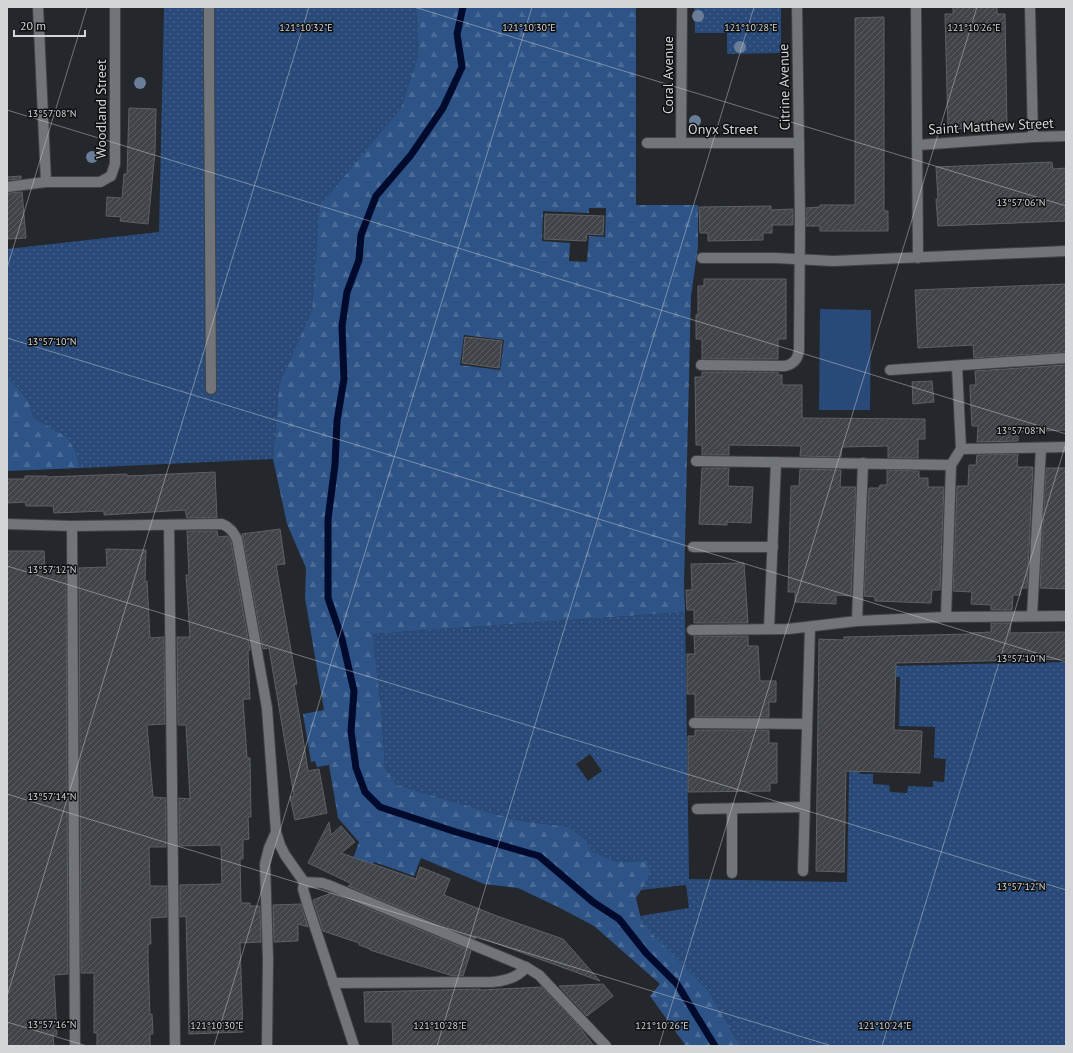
<svg xmlns="http://www.w3.org/2000/svg" width="1073" height="1053" font-family="'PT Sans',sans-serif">
	<style>
		.grass { fill: url(#grass-dots); fill-rule: evenodd }
		.forest { fill: url(#forest-firs); fill-rule: evenodd }
		.park { fill: #294a79 }
		.lines { fill: none; stroke-linecap: round; stroke-linejoin: round }
		.stream { stroke: #000a2d; stroke-width: 7 }
		.building { fill: url(#building-hatch); stroke: #5d6166 }
		.minor-casing { stroke: #404347; stroke-width: 12 }
		.minor { stroke: #71757a; stroke-width: 10 }
		.tree { fill: #6a7d98 }
		.ticks { fill: none; stroke: #d3d5d8; stroke-width: 1; stroke-opacity: 0.45 }
		.labels { text-anchor: middle; stroke-width: 3; stroke-linejoin: round; paint-order: stroke }
		.street-label { font-size: 14px; fill: #d3d5d8; stroke: #0e1012 }
		.ticks-label { font-size: 10px; text-anchor: middle; fill: #d3d5d8; stroke: #0e1012; stroke-width: 3; stroke-linejoin: round; paint-order: stroke }
	</style>
	<defs>
		<pattern id="grass-dots" width="8" height="8" patternUnits="userSpaceOnUse"><rect width="8" height="8" fill="#294a79"/><path d="M2 2h.1M6 6h.1" fill="none" stroke="#47638b" stroke-width="1.8" stroke-linecap="round"/></pattern>
		<pattern id="forest-firs" width="22" height="20" patternUnits="userSpaceOnUse"><rect width="22" height="20" fill="#2e5387"/><path d="M5 1l3.5 6h-7zM16 11l3.5 6h-7z" fill="#4b6b97"/></pattern>
		<pattern id="building-hatch" width="6" height="6" patternUnits="userSpaceOnUse"><rect width="6" height="6" fill="#404448"/><path d="M-1 1l2-2M0 6l6-6M5 7l2-2" fill="none" stroke="#5b5e62"/></pattern>
	</defs>
	<rect width="100%" height="100%" fill="#24272b"/>
	<!-- grass -->
	<g class="grass">
		<path d="M164,7H416L418,55L401,108L321,206L312,310L279,384L273,459L80,468L76,452L67,437L34,418L27,399L7,376V249L159,232Z"/>
		<path d="M694,7H781V53L727,54V33H695Z"/>
		<path d="M685,612L689,879L847,882L851,667L1066,662V1046H740L708,990L641,924L640,916L689,908L686,885L641,890L647,881L645,861L616,862L592,851L585,839L569,827L516,820L397,785L385,768L382,717L373,634ZM900,677L899,726L935,727L934,758L946,759L944,782L933,781V787L908,786L907,793L890,792L889,785L873,784V774H860L863,678ZM590,754L602,771L588,781L576,764Z"/>
	</g>
	<!-- forest -->
	<g class="forest">
		<path d="M416,7H636V205H698V247L691,296L684,583L685,612L373,634L382,717L385,768L397,785L516,820L569,827L585,839L592,851L616,862L645,861L650,870L647,881L636,898L642,924L708,990L740,1046H686L650,996L660,984L594,926L560,908L518,888L484,884L421,858L414,876L374,862L367,879L348,872L359,842L338,818L329,765L317,767L315,761L311,762L303,714L324,710L305,598L306,568L287,524L273,459L279,384L312,310L320,206L401,108L418,55ZM589,208H606L605,237L589,236L587,262L569,261L570,243L542,241L543,211L589,213ZM464,335L504,340L500,370L460,365Z"/>
		<path d="M7,376L27,399L34,418L67,437L76,452L80,468L7,471Z"/>
	</g>
	<!-- park -->
	<path class="park" d="M820,309L871,310L870,410H819Z"/>
	<g class="lines">
		<!-- stream -->
		<path class="stream" d="M463,7L457,34L462,67L443,108L411,155L376,196L361,235L359,260L347,292L342,326L344,379L337,421L335,465L328,519V598L342,639L354,691L351,731L356,768L365,792L380,807L456,832L539,856L593,902L619,919L646,953L677,984L715,1046"/>
	</g>
	<!-- building -->
	<g class="building">
		<path d="M953,7H997V14H1005L1007,127L948,129L945,14H953Z"/>
		<path d="M884,17V211H888V231H820V226H806V208L820,207V205H855V18Z"/>
		<path d="M129,108L156,109L155,152L148,224L120,221L121,217L106,216L107,197L122,198L124,174H127Z"/>
		<path d="M1052,162L1053,169L1066,168V221L938,226L936,199H938L936,167Z"/>
		<path d="M21,176V179L7,180V177Z"/>
		<path d="M22,192L26,238L7,239V193Z"/>
		<path d="M771,206V210L793,209V225H772V233H763V240L708,241V233H700L699,207Z"/>
		<path d="M545,214L604,216L603,235L587,234L586,241L544,239Z"/>
		<path d="M704,279H786V339H778V359H702V339H696V315H698V286H704Z"/>
		<path d="M1066,284V352L974,358L973,345L918,348L915,290Z"/>
		<path d="M465,337L502,341L499,368L462,363Z"/>
		<path d="M1066,365V430L1018,432V441L977,442L978,426H972L970,389V385H976L975,371Z"/>
		<path d="M702,372H778V375H782V385H802V418L925,419V439H918V458H888V446L842,447L841,457L800,456L801,446L729,445V455H702V445H696L695,377H702Z"/>
		<path d="M932,381L934,402L913,404L912,382Z"/>
		<path d="M1018,454L1017,467H1033L1027,588H1021L1020,595H1013L1012,610H991V605L971,604L972,592L953,591L957,486H968L969,465H976L977,455Z"/>
		<path d="M702,468H729L728,486L753,487L751,523L727,522V525L699,524Z"/>
		<path d="M1046,468H1066V589L1040,588Z"/>
		<path d="M800,469L841,470L840,487H856L851,596L836,595V604L795,602V592H788L791,486H799Z"/>
		<path d="M887,470L919,471V478H928V487H944L940,590H932L931,603L875,601V597L864,596L869,488H879L880,485H887Z"/>
		<path d="M215,472L217,518H187L185,510L104,515V511L54,513L53,506H26L25,502L7,503V479H25V476H47V477L127,474V476Z"/>
		<path d="M280,529L285,564L276,565L297,684L294,685L301,725L308,771L319,769L327,813L295,820L290,797L294,796L269,648L263,649L243,538L242,534Z"/>
		<path d="M187,531H217L218,537L227,536L231,541L250,650L248,651L250,699H243L247,758H250L251,817H248L249,839L243,840V859H240L241,903H250V906H260L261,942L240,943L243,1032L189,1034L186,916L180,917V885L222,884L221,845L179,846V798L190,799L186,725H178L177,637H190L186,575H189Z"/>
		<path d="M106,549L146,550L145,582L147,581L150,638L164,637L165,724L147,725L153,797L166,798V847H149L150,886H167V917L150,918L151,944H148V962L150,1015L152,1014L153,1034H150V1046H97V1033H94V973H81L79,568L107,567Z"/>
		<path d="M7,551H44L45,567L62,566V568H66L68,974L54,975L57,1035H53L54,1046H7Z"/>
		<path d="M744,563L748,623H694V610H687L686,590H692L691,564Z"/>
		<path d="M991,623H1011L1010,633L1066,632V659L896,663L894,730L922,731L920,773L846,771L844,872L816,871L819,639L844,640V637L970,634V633L991,632Z"/>
		<path d="M694,636H748V646H758L760,681H776V702H769V717H695V694H687V654H695Z"/>
		<path d="M695,730H769V743H777V783H770V791L688,792V736H695Z"/>
		<path d="M329,822L331,835L341,826L355,842L341,853L416,879L420,867L450,879L444,895L497,916L563,939L600,981L476,936L475,939L348,886L352,884L308,863Z"/>
		<path d="M331,893L471,951L463,976H453L370,950V949L359,945V943L323,931L313,900Z"/>
		<path d="M301,904L308,927L298,924V941L274,942L273,905Z"/>
		<path d="M603,984L613,996L587,1016L559,986Z"/>
		<path d="M542,987L577,1024L594,1046H503V1045L393,1046L392,1022H365L364,992L480,989V990Z"/>
	</g>
	<g class="lines">
		<!-- minor casing -->
		<g class="minor-casing">
			<g id="minor">
				<path d="M38,7L46,182"/>
				<path d="M209,7V62L211,389"/>
				<path d="M916,7L918,258"/>
				<path d="M1030,7L1033,137"/>
				<path d="M647,143H799"/>
				<path d="M681,143L682,7"/>
				<path d="M918,145L1033,137L1066,136"/>
				<path d="M7,187L46,182H100L111,176L115,164V7"/>
				<path d="M702,258H776L833,261L1066,251"/>
				<path d="M701,365L785,366C794,364 798,359 799,350L800,219L797,7"/>
				<path d="M890,370L1066,358"/>
				<path d="M961,449L1066,447"/>
				<path d="M696,461L951,465"/>
				<path d="M7,524L72,526L222,524C230,527 233,532 237,539L267,708L276,832L280,845L285,855L304,882L303,889L307,903L354,1046"/>
				<path d="M169,525L175,1046"/>
				<path d="M72,526L75,1046"/>
				<path d="M693,547H773"/>
				<path d="M1032,616L1041,448"/>
				<path d="M946,617L951,465L961,449L957,366"/>
				<path d="M857,621L863,463"/>
				<path d="M769,629L776,462"/>
				<path d="M692,630L788,629L857,621L946,617L1066,616"/>
				<path d="M694,723L806,724"/>
				<path d="M697,809L805,807"/>
				<path d="M803,871L810,627"/>
				<path d="M732,873V808"/>
				<path d="M304,882L322,883L331,886L526,967L539,975L606,1046"/>
				<path d="M333,983L492,982C505,981 518,978 526,967"/>
				<path d="M267,1046L268,959L265,864L269,848L276,832"/>
			</g>
		</g>
		<!-- minor -->
		<use href="#minor" class="minor"/>
	</g>
	<!-- trees -->
	<g class="tree">
		<circle cx="698" cy="16" r="6"/>
		<circle cx="740" cy="47" r="6"/>
		<circle cx="140" cy="83" r="6"/>
		<circle cx="695" cy="121" r="6"/>
		<circle cx="92" cy="157" r="6"/>
	</g>
	<!-- ticks -->
	<path class="ticks" d="M414,7L1066,206M7,110L1066,434M7,268L87,7M7,338L1066,662M7,566L1066,890M7,794L832,1046M7,996L309,7M7,1022L87,1046M214,1046L532,7M437,1046L754,7M659,1046L977,7M882,1046L1066,443"/>
	<g class="labels">
		<!-- street labels -->
		<g class="street-label">
			<text transform="translate(668 75) rotate(-90)" y="5">Coral Avenue</text>
			<text transform="translate(784 87) rotate(-91)" y="5">Citrine Avenue</text>
			<text transform="translate(101 109) rotate(-90)" y="5">Woodland Street</text>
			<text transform="translate(991 126) rotate(-3)" y="5">Saint Matthew Street</text>
			<text x="723" y="134">Onyx Street</text>
		</g>
	</g>
	<g class="ticks-label">
		<text x="306" y="31">121°10'32"E</text>
		<text x="529" y="31">121°10'30"E</text>
		<text x="751" y="31">121°10'28"E</text>
		<text x="974" y="31">121°10'26"E</text>
		<text x="52" y="117">13°57'08"N</text>
		<text x="1021" y="206">13°57'06"N</text>
		<text x="52" y="345">13°57'10"N</text>
		<text x="1021" y="434">13°57'08"N</text>
		<text x="52" y="573">13°57'12"N</text>
		<text x="1021" y="662">13°57'10"N</text>
		<text x="52" y="800">13°57'14"N</text>
		<text x="1021" y="890">13°57'12"N</text>
		<text x="52" y="1028">13°57'16"N</text>
		<text x="217" y="1029">121°10'30"E</text>
		<text x="440" y="1029">121°10'28"E</text>
		<text x="662" y="1029">121°10'26"E</text>
		<text x="885" y="1029">121°10'24"E</text>
	</g>
	<!-- border -->
	<rect width="1073" height="1053" fill="none" stroke="#d3d5d8" stroke-width="16"/>
	<!-- scale -->
	<path d="M14 30v6h71v-6" fill="none" stroke="#d3d5d8" stroke-width="2"/>
	<text x="20" y="30" font-size="12" fill="#d3d5d8" stroke="#0e1012" stroke-width="3" paint-order="stroke">20 m</text>
</svg>
